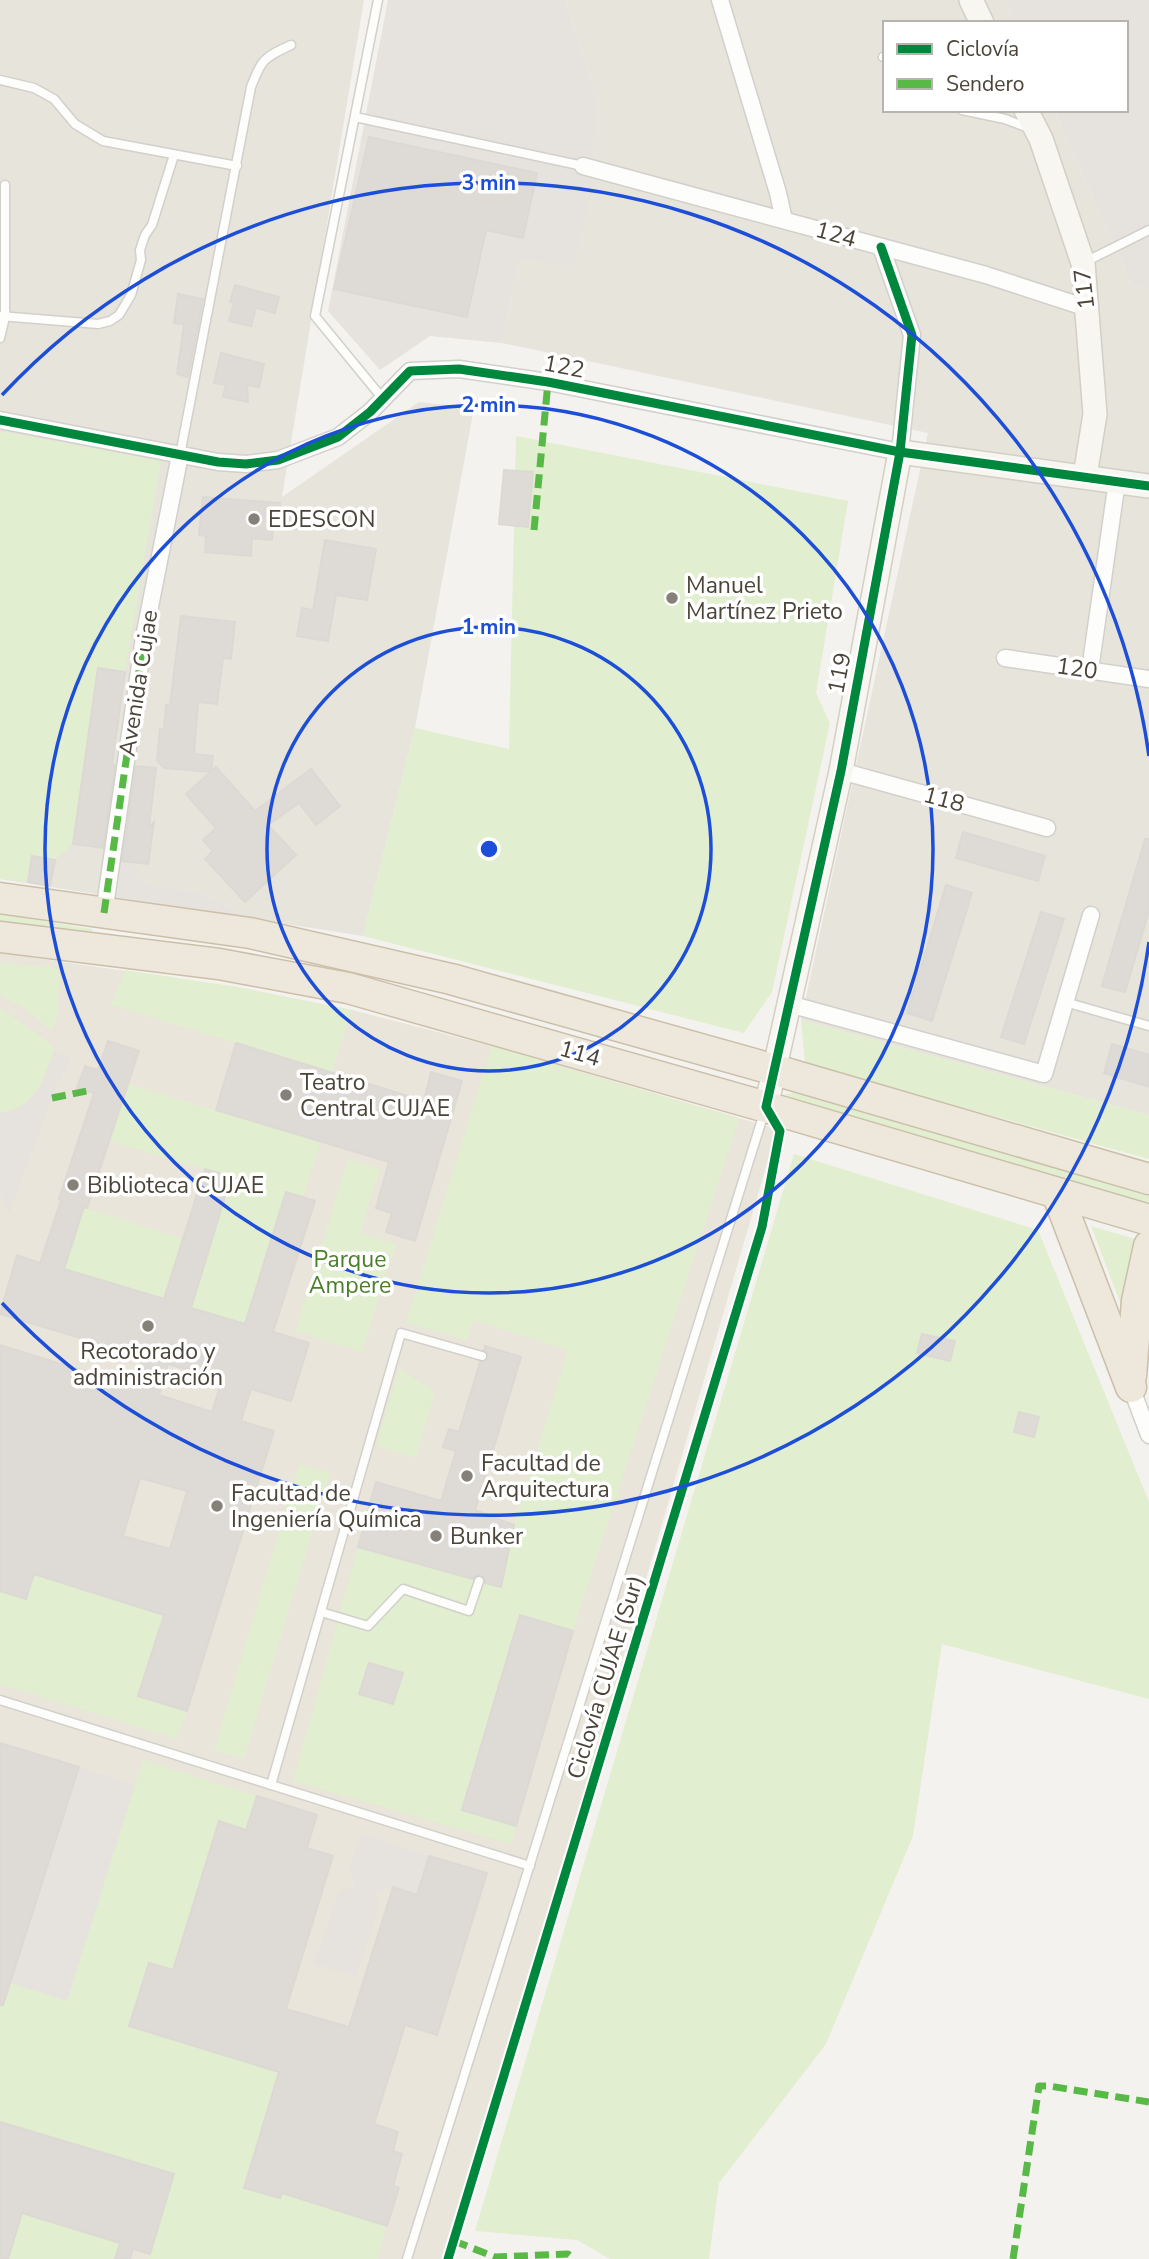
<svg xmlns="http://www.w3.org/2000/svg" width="1149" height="2259" font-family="'Nunito Sans',sans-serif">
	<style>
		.residential { fill: #e7e4dc }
		.industrial { fill: #e6e2de }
		.education { fill: #eae5da }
		.green { fill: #e1eecf }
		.parking { fill: #e6e3df }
		.building { fill: #dedbd6; stroke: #dcd9d4; stroke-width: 2; fill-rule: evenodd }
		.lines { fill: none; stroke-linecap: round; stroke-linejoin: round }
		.lane-casing { stroke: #d2d0cb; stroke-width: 11 }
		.street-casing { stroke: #d2d0cb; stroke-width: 19 }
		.secondary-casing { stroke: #d3cfc5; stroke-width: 26 }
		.highway-casing { stroke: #ccbfa9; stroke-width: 33 }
		.lane { stroke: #fdfdfc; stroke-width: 8 }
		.street { stroke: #fdfdfc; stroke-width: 16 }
		.secondary { stroke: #f7f6f1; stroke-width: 23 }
		.highway { stroke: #ede8db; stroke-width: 30 }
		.quiet { stroke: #58b947; stroke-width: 7; stroke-dasharray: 14 7; stroke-linecap: butt }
		.cycleway-casing { stroke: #fff; stroke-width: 13 }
		.cycleway { stroke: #00873e; stroke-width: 9 }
		.ring { fill: none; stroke: #1d4ed8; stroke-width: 3.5 }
		.poi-dot { fill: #868178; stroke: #fff; stroke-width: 2.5 }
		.labels { text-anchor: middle; stroke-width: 7; stroke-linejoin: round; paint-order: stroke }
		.street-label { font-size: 23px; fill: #4b4439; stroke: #fff }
		.poi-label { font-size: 23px; fill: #4b4439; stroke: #fff; text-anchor: start }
		.park-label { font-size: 23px; fill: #4a7f2a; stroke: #fff }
		.centre { fill: #1d4ed8; stroke: #fff; stroke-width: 3.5 }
		.ring-label { font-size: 21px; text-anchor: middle; font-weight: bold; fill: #1d4ed8; stroke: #fff; stroke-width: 7; stroke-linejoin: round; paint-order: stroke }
	</style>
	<rect width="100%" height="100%" fill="#f4f2ee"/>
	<!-- residential -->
	<g class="residential">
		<path d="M0,0H364L282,497L419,402L474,408L415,728L363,936L0,879Z"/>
		<path d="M565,0H1005L1015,23H885V110H1054L1132,286L1149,289V1115L801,1020L928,433L502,343L519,258L595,94Z"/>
	</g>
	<!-- industrial -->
	<g class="industrial">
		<path d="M388,0H565L595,94L592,190L573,266L519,259L502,343L430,336L380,370L328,311Z"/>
		<path d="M1005,0H1149V289L1132,286L1054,110H1126V23H1015Z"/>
	</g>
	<!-- education -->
	<path class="education" d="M0,953L237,987L352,1010L492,1046L777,1129L448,2259H0Z"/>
	<!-- green -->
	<g class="green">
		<path d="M0,431L161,461L125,672L97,669L73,844L55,860L32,856L28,882L0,879Z"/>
		<path d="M516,436L848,501L816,693L830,723L772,992L744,1033L363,936L415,728L509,749Z"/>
		<path d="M0,914L92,929V938L0,924Z"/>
		<path d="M0,963L56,968L60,973L57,1016L52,1031L25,1009L0,994Z"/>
		<path d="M125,970L237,987L352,1010L332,1072L111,1005Z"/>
		<path d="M0,1008L51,1044L54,1052C41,1084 38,1105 0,1113Z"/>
		<path d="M801,1020L1149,1115V1159L805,1064Z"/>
		<path d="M492,1046L739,1119L573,1631L521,1615L463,1810L516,1827L511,1844L293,1781L358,1547L501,1587L514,1525L568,1350L474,1320L467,1341L406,1322Z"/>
		<path d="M128,1084L321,1142L303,1197L286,1192L245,1324L191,1308L231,1177L109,1141Z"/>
		<path d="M794,1093L1149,1195V1206L794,1101L784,1094Z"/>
		<path d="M794,1154L1038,1230L1149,1502V1699L942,1644L913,1836L826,2044L719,2183L709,2259H610L577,2240L475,2231Z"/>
		<path d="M348,1159L380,1169L360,1233L396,1244L362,1352L295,1331Z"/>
		<path d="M84,1207L183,1239L164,1300L64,1269Z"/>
		<path d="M1091,1226L1139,1240L1123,1310Z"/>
		<path d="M399,1368L435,1392L416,1458L376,1446Z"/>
		<path d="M299,1464L330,1473L244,1759L214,1750Z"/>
		<path d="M34,1573L164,1615L138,1696L187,1711L177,1739L0,1684V1591L26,1599Z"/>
		<path d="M143,1760L257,1796L246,1830L220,1822L173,1970L149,1963L129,2026L279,2072L245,2188L280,2198L315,2083L298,2198L387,2226L378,2259H148L173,2174L0,2122V1979L67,2000Z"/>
		<path d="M22,2213L120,2243L115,2259H8Z"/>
	</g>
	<!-- parking -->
	<g class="parking">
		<path d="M119,861L133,864L138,876L151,886L192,892L216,900L241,917L115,897Z"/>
		<path d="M54,1052L71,1056L52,1098L9,1213L0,1194V1113L17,1109L30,1100L41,1085Z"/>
		<path d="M79,1767L135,1785L67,2001L10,1983Z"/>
		<path d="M360,1834L429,1856L417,1895L393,1887L375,1893L379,1907L356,1977L314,1964L338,1893L355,1885L349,1870Z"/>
	</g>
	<!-- building -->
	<g class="building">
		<path d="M369,137L537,173L523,238L486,230L467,317L334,289Z"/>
		<path d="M235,285L279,297L275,313L256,308L251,326L229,321L234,303L230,302Z"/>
		<path d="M178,294L203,299L188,377L177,374L184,324L174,323Z"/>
		<path d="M221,353L264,364L259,387L247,385L248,402L223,397L226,385L214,383Z"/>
		<path d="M504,470L533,472L528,527L499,524Z"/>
		<path d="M203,497L280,503V509L309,512L307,530L273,527L272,540L252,538L251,556L205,552L206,536L199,535Z"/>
		<path d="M325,540L376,549L367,600L336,595L328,641L297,636L302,608L313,610Z"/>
		<path d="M181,616L235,622L231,659L223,658L217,704L198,702L194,754L213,756L211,772L164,768L157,760L160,729L164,730L166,705H170Z"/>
		<path d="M98,668L125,672L112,764L115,765L103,848L73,844Z"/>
		<path d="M136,766L156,768L149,827L154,822L148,864L122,861Z"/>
		<path d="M216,767L255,811L311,769L340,806L316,825L299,803L268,825L296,855L245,902L205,859L213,851L203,840L216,828L186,794Z"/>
		<path d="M963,832L1045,856L1038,881L956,858Z"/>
		<path d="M1145,839H1149V911L1125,992L1102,986Z"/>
		<path d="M32,856L55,860L50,886L28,882Z"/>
		<path d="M946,885L972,893L932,1021L907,1013Z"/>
		<path d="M1041,912L1064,919L1024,1044L1001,1037Z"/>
		<path d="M108,1041L139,1051L87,1208L84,1207L64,1269L164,1299L205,1169L231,1177L191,1308L245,1324L286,1192L315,1201L273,1332L309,1343L291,1401L251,1389L241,1421L274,1431L187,1711L138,1696L164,1615L34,1574L26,1599L0,1591V1345L135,1387L144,1357L0,1314L17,1255L40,1263L61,1200L59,1199L94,1093L77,1088L85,1066L98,1070ZM168,1364L222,1380L212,1412L159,1395ZM140,1478L187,1491L170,1549L123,1536Z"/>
		<path d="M236,1043L424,1101L431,1072L462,1081L415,1241L386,1232L392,1213L376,1208L389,1162L216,1110Z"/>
		<path d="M1112,1044L1149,1055V1087L1104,1073Z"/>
		<path d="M922,1334L955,1341L950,1361L917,1353Z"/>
		<path d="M485,1346L521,1357L475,1510L514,1525L501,1587L485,1583L484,1577L480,1575L475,1576L473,1579L358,1547L376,1482L441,1501L456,1451L443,1447L449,1429L459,1432L480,1362L488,1358V1354L484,1350Z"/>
		<path d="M1019,1412L1039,1417L1034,1437L1014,1432Z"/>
		<path d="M520,1615L573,1631L516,1826L462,1810Z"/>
		<path d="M369,1663L403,1673L393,1704L359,1694Z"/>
		<path d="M0,1743L79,1767L3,2005H0Z"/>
		<path d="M257,1796L317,1815L307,1848L333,1856L286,2009L349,2027L393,1887L417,1895L429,1856L487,1873L437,2035L405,2025L374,2124L398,2132L393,2151L402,2154L393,2186L399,2188L387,2226L282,2193L280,2198L244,2188L279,2072L129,2026L149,1963L173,1970L219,1821L246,1830Z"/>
		<path d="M0,2122L174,2174L150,2254L133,2249L130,2259H115L120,2243L22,2213L8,2259H0Z"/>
	</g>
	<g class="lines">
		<!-- lane casing -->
		<g class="lane-casing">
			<g id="lane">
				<path d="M378,0L315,316L383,399"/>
				<path d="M883,57L885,58"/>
				<path d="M0,80L34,88L54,99L75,124L103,141L237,166"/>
				<path d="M962,110L1005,119L1031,129"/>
				<path d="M355,117L583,166"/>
				<path d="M1085,262L1149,230"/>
				<path d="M0,316L98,324L110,321L119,315L131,295L141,260L140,250L145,235L152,225L174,155"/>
				<path d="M0,338L5,317V185"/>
				<path d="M180,455L251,87C262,59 263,58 291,45"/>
				<path d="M1065,1002L1149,1026"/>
				<path d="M321,1612L368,1626L403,1589L469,1611L479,1581"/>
				<path d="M0,1700L530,1866"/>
				<path d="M271,1785L401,1333L482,1356"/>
				<path d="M407,2259L764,1113"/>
			</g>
		</g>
		<!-- street casing -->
		<g class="street-casing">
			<g id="street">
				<path d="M720,0L778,193L784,220"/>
				<path d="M583,166L986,275L1087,308"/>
				<path d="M0,420L218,462L246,464L278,460L338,437L370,412L410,371L459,369L548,382L900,452L912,335L881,247"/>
				<path d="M1005,658L1149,679"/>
				<path d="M1090,670L1117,481"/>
				<path d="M841,771L1047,828"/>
				<path d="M104,913L144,637L180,455"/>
				<path d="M789,1004L1044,1074L1091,915"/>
				<path d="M1131,1387L1149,1435"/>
			</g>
		</g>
		<!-- secondary casing -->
		<g class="secondary-casing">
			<g id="secondary">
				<path d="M971,0L982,23"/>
				<path d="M1026,110L1041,139L1083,263L1095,414L1085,476"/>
				<path d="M766,1107L841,771L900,452L1149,486"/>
			</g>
		</g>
		<!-- highway casing -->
		<g class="highway-casing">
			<g id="highway">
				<path d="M0,898L250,933L451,979L775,1070L1149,1179"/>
				<path d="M0,937L219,964L348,988L766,1107L1149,1220"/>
				<path d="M1057,1193L1131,1387"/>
				<path d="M1131,1376L1137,1301L1149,1246"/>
			</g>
		</g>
		<!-- lane -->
		<use href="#lane" class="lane"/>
		<!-- street -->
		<use href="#street" class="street"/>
		<!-- secondary -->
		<use href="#secondary" class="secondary"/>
		<!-- highway -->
		<use href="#highway" class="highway"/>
		<!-- quiet -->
		<g class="quiet">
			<path d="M534,530L548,382"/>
			<path d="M104,913L144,637"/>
			<path d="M52,1098L87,1091"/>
			<path d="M454,2241L495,2257L568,2254L574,2259"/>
			<path d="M1013,2259L1039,2086H1049L1149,2102"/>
		</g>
		<!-- cycleway casing -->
		<g class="cycleway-casing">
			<g id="cycleway">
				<path d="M0,420L218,462L246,464L278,460L338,437L370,412L410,371L459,369L548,382L900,452L1149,486"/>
				<path d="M448,2259L762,1227L780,1131L766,1107L841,771L900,452L912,335L881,247"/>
			</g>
		</g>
		<!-- cycleway -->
		<use href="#cycleway" class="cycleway"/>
	</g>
	<!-- distance rings -->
	<g class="ring">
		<circle cx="489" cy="849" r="222"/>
		<circle cx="489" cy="849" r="444"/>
		<path d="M1149 942A666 666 0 0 1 2 1303M2 395A666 666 0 0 1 1149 756"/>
	</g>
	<!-- markers -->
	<g class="poi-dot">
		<circle cx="254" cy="519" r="7"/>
		<circle cx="672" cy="598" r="7"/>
		<circle cx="286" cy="1095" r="7"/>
		<circle cx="73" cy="1185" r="7"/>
		<circle cx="148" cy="1326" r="7"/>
		<circle cx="467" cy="1476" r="7"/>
		<circle cx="217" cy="1506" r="7"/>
		<circle cx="436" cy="1536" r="7"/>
	</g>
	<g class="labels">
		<!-- street labels -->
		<g class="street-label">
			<text transform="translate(836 234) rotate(15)" y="8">124</text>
			<text transform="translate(1084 289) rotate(-97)" y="8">117</text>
			<text transform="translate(564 366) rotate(11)" y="8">122</text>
			<text transform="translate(1077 668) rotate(8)" y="8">120</text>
			<text transform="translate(839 673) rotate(-79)" y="8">119</text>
			<text transform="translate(138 683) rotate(-81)" y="8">Avenida Cujae</text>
			<text transform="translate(944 799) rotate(15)" y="8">118</text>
			<text transform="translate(580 1053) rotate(16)" y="8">114</text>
			<text transform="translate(605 1677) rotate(-73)" y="8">Ciclovía CUJAE (Sur)</text>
		</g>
		<!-- poi labels -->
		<g class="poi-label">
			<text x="268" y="527">EDESCON</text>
			<text x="686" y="593">Manuel<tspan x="686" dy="26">Martínez Prieto</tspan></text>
			<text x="300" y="1090">Teatro<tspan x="300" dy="26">Central CUJAE</tspan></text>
			<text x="87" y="1193">Biblioteca CUJAE</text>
			<text x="148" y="1359" text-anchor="middle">Recotorado y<tspan x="148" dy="26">administración</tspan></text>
			<text x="481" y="1471">Facultad de<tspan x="481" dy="26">Arquitectura</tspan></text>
			<text x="231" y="1501">Facultad de<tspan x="231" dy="26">Ingeniería Química</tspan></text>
			<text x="450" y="1544">Bunker</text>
		</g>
		<!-- park labels -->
		<g class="park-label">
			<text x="350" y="1267">Parque<tspan x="350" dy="26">Ampere</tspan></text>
		</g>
	</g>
	<circle cx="489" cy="849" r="10" class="centre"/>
	<g class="ring-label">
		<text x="489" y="190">3 min</text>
		<text x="489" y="412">2 min</text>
		<text x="489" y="634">1 min</text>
	</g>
	<!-- legend -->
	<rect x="883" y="21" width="245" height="91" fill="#ffffff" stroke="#b7b4b0" stroke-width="2"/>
	<rect x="897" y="44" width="35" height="10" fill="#00873e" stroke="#b7b4b0" stroke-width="2"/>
	<text x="946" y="56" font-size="21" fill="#4b4439">Ciclovía</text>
	<rect x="897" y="79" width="35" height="10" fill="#58b947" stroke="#b7b4b0" stroke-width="2"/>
	<text x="946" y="91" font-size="21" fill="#4b4439">Sendero</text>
</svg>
